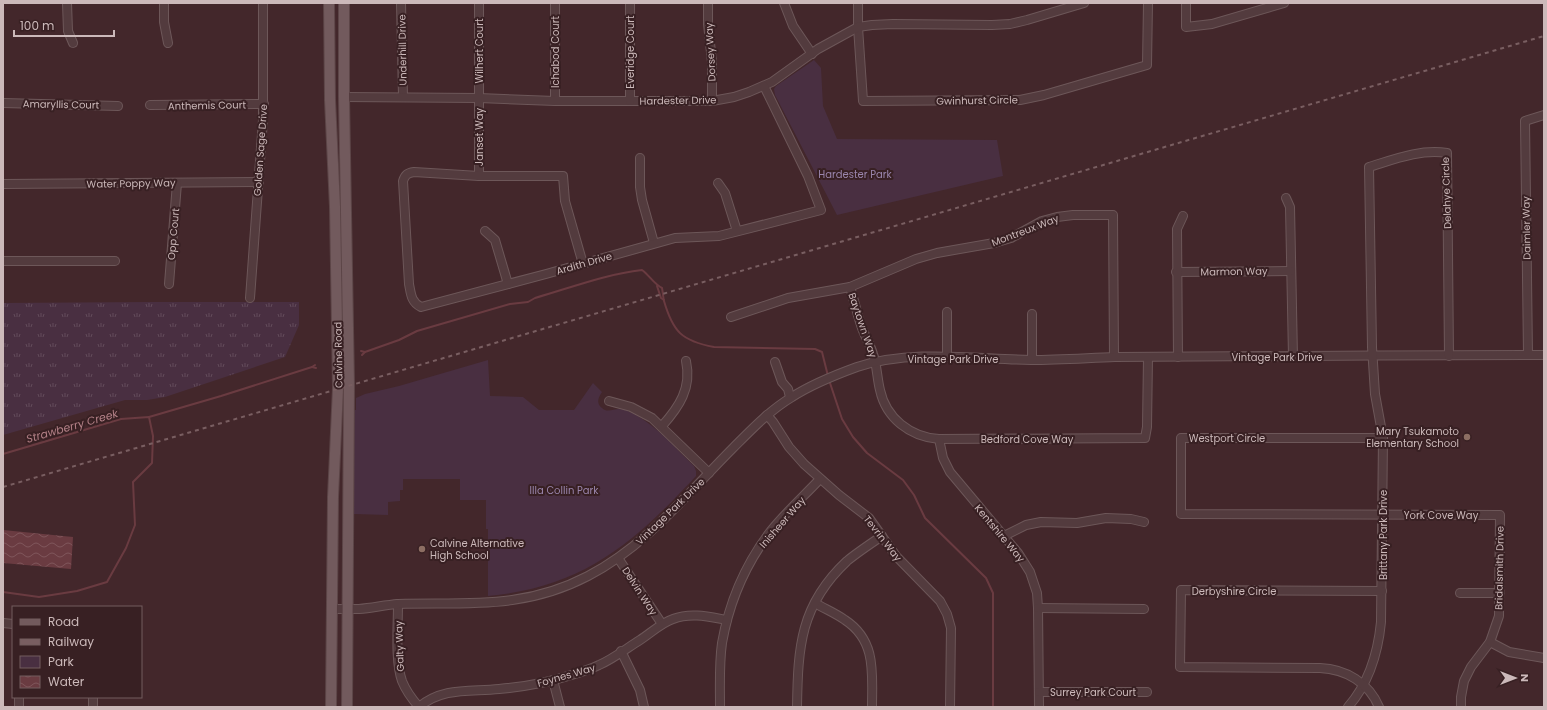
<svg xmlns="http://www.w3.org/2000/svg" width="1547" height="710" font-family="Poppins,sans-serif">
	<style>
		.grass { fill: url(#grass-tufts) }
		.park { fill: #492f41 }
		.water { fill: url(#water-waves) }
		.lines { fill: none; stroke-linecap: round; stroke-linejoin: round }
		.stream { stroke: #6a3b41; stroke-width: 2 }
		.minor-casing { stroke: #6d5759; stroke-width: 10 }
		.major-casing { stroke: #5c4547; stroke-width: 12 }
		.minor { stroke: #533b3e; stroke-width: 8 }
		.major { stroke: #725a5d; stroke-width: 10 }
		.rail { stroke: #795e61; stroke-width: 2; stroke-dasharray: 4 4; stroke-linecap: butt }
		.education-dot { fill: #8d6e63; stroke: #382023; stroke-width: 1.5 }
		.labels { text-anchor: middle; stroke-width: 4; stroke-linejoin: round; paint-order: stroke }
		.street-label { font-size: 10px; fill: #ccb9ba; stroke: #382023 }
		.park-label { font-size: 10px; fill: #9a85ac; stroke: #382023 }
		.poi-label { font-size: 10px; fill: #ccb9ba; stroke: #382023; text-anchor: end }
		.water-label { font-size: 11px; font-style: italic; fill: #b38087; stroke: #382023 }
	</style>
	<defs>
		<pattern id="grass-tufts" width="24" height="20" patternUnits="userSpaceOnUse"><rect width="24" height="20" fill="#492f41"/><path d="M3 7l-1-3M5 7V3M7 7l1-3M15 17l-1-3M17 17v-4M19 17l1-3" fill="none" stroke="#624b5a"/></pattern>
		<pattern id="water-waves" width="16" height="10" patternUnits="userSpaceOnUse"><rect width="16" height="10" fill="#6a3b41"/><path d="M0 5q4-4 8 0t8 0" fill="none" stroke="#7e555a"/></pattern>
	</defs>
	<rect width="100%" height="100%" fill="#43272b"/>
	<!-- grass -->
	<path class="grass" d="M153,302H299V325L285,357L165,397L147,400H125L3,435V303Z"/>
	<!-- park -->
	<g class="park">
		<path d="M814,60L821,68L823,106L837,139L997,140L1003,176L837,215L775,95L774,89L776,86Z"/>
		<path d="M488,360L490,396L523,397L539,410H574L593,383L602,392C598,398 596,403 602,408C607,413 613,409 619,409C624,409 630,412 634,414C657,426 675,448 694,466L696,471V476C633,544 583,587 488,596V529H486V500H460V479H403V490H400V501L388,502V515L354,514L353,511L354,410H356V398L365,394L399,386Z"/>
	</g>
	<!-- water -->
	<path class="water" d="M3,530L73,537L71,569L3,563Z"/>
	<g class="lines">
		<!-- stream -->
		<g class="stream">
			<path d="M657,286L661,298L664,300"/>
			<path d="M361,351L365,352L399,340L417,331L510,304L528,302L535,298C570,288 606,274 642,270C649,275 654,284 662,288C663,293 663,297 664,301C673,332 682,341 714,347L815,349L822,352L828,376"/>
			<path d="M362,355L365,352"/>
			<path d="M312,367L316,368"/>
			<path d="M829,380L842,419L853,437L867,453L903,480L914,495L925,518L986,578L993,593V707"/>
			<path d="M149,417L221,396L312,367L315,365"/>
			<path d="M3,454L121,419L149,417L153,436L152,463L133,482L135,525L126,548L107,582L77,591L39,597L3,592"/>
		</g>
		<!-- minor casing -->
		<g class="minor-casing">
			<g id="minor">
				<path d="M67,3L68,31L73,43"/>
				<path d="M164,3V22L168,43"/>
				<path d="M401,3L403,97"/>
				<path d="M555,3V101"/>
				<path d="M708,3V24L712,62V101"/>
				<path d="M784,3L793,26L812,54"/>
				<path d="M858,3V27L863,101L1020,100L1044,95L1147,65L1148,3"/>
				<path d="M1186,3V27L1212,24L1284,3"/>
				<path d="M344,97L479,98L555,101H712L734,97L749,92L772,82L818,49L858,27L872,25L893,24L992,25L1010,24L1027,20L1084,3"/>
				<path d="M630,101V3"/>
				<path d="M3,103L118,106"/>
				<path d="M150,105L264,104"/>
				<path d="M640,158V187L642,200L654,243"/>
				<path d="M479,176V3"/>
				<path d="M718,183L725,193L737,231"/>
				<path d="M3,184L259,182"/>
				<path d="M1286,198L1290,207L1293,357"/>
				<path d="M485,231L495,240L508,284"/>
				<path d="M3,261H115"/>
				<path d="M583,264L565,201L563,176H479L414,172C407,173 405,175 403,181L409,284C411,294 411,302 421,307L546,274L675,238L719,236L821,210L808,176L764,86"/>
				<path d="M1176,272L1291,271"/>
				<path d="M169,284L177,183"/>
				<path d="M850,287C854,300 857,313 861,325C864,335 870,344 873,354C877,365 877,378 880,390C886,418 910,437 939,439L1145,438L1147,427L1148,357"/>
				<path d="M250,298L263,120V3"/>
				<path d="M947,312V357"/>
				<path d="M1032,314V360"/>
				<path d="M731,317L788,298L850,287L916,259L937,253L994,243L1011,238L1042,221L1057,217L1073,215H1113L1114,357"/>
				<path d="M1528,355L1525,121L1544,115"/>
				<path d="M1178,357L1177,229L1183,216"/>
				<path d="M775,362L782,382L788,389L790,397"/>
				<path d="M609,401L631,407L652,418L709,473"/>
				<path d="M767,415L773,422L789,447L804,464L839,495L869,518L896,556L940,601L947,614L951,628L950,707"/>
				<path d="M662,426C679,407 692,388 686,361"/>
				<path d="M1383,438H1181V514L1500,515L1499,616L1490,642L1471,667L1464,681L1461,697V707"/>
				<path d="M939,439L943,458L950,472L1018,553L1030,572L1037,593L1038,608L1039,707"/>
				<path d="M1004,536L1026,525L1041,522L1077,523L1106,518L1131,519L1144,522"/>
				<path d="M618,558L662,624"/>
				<path d="M1460,593H1500"/>
				<path d="M815,603C825,609 835,613 845,620C877,641 872,674 872,707"/>
				<path d="M398,604C398,626 395,661 402,681C406,691 412,699 419,707"/>
				<path d="M1038,608L1144,609"/>
				<path d="M333,609C342,609 350,609 359,609C372,608 385,605 398,604C467,602 523,610 588,576C645,547 688,493 733,448C751,430 770,410 792,397C812,384 835,375 857,367C912,349 974,359 1031,360C1059,360 1087,358 1115,357C1258,355 1401,356 1544,355"/>
				<path d="M3,623L13,624"/>
				<path d="M1490,642L1509,652L1544,658"/>
				<path d="M621,651L640,690L644,707"/>
				<path d="M553,680L560,707"/>
				<path d="M1039,692H1147"/>
				<path d="M19,697V707"/>
				<path d="M93,697V707"/>
				<path d="M419,707C443,687 470,692 499,689C522,687 546,683 568,676C578,673 589,670 599,665C613,659 627,648 640,640C651,633 661,623 673,619C691,612 710,617 727,620"/>
				<path d="M720,707C720,686 719,664 722,643C729,603 745,565 770,532C785,513 803,497 820,479"/>
				<path d="M797,707C798,647 800,605 847,561C858,552 870,544 882,536"/>
				<path d="M1348,707C1369,683 1378,653 1381,622L1383,438L1375,394L1372,347L1369,167C1395,159 1420,149 1447,153L1449,356"/>
				<path d="M1379,707C1369,683 1346,669 1320,668L1180,667L1181,590L1382,591"/>
			</g>
		</g>
		<!-- major casing -->
		<g class="major-casing">
			<g id="major">
				<path d="M329,3L330,100L335,207L338,388L333,497L331,707"/>
				<path d="M344,3V97L349,385L347,707"/>
			</g>
		</g>
		<!-- minor -->
		<use href="#minor" class="minor"/>
		<!-- major -->
		<use href="#major" class="major"/>
		<!-- rail -->
		<path class="rail" d="M3,487L1544,36"/>
	</g>
	<!-- markers -->
	<g class="education-dot">
		<circle cx="1467" cy="437" r="4"/>
		<circle cx="422" cy="549" r="4"/>
	</g>
	<g class="labels">
		<!-- street labels -->
		<g class="street-label">
			<text transform="translate(402 50) rotate(-91)" y="4">Underhill Drive</text>
			<text transform="translate(479 51) rotate(-90)" y="4">Wilhert Court</text>
			<text transform="translate(555 52) rotate(-90)" y="4">Ichabod Court</text>
			<text transform="translate(630 52) rotate(-90)" y="4">Everidge Court</text>
			<text transform="translate(710 52) rotate(-93)" y="4">Dorsey Way</text>
			<text transform="translate(678 100) rotate(-1)" y="4">Hardester Drive</text>
			<text transform="translate(977 100) rotate(-1)" y="4">Gwinhurst Circle</text>
			<text transform="translate(61 104) rotate(1)" y="4">Amaryllis Court</text>
			<text transform="translate(207 105) rotate(-1)" y="4">Anthemis Court</text>
			<text transform="translate(479 137) rotate(-90)" y="4">Janset Way</text>
			<text transform="translate(260 150) rotate(-86)" y="4">Golden Sage Drive</text>
			<text transform="translate(131 183) rotate(-1)" y="4">Water Poppy Way</text>
			<text transform="translate(1446 193) rotate(-92)" y="4">Delahye Circle</text>
			<text transform="translate(1526 228) rotate(-91)" y="4">Daimler Way</text>
			<text transform="translate(1025 230) rotate(-21)" y="4">Montreux Way</text>
			<text transform="translate(173 234) rotate(-85)" y="4">Opp Court</text>
			<text transform="translate(584 263) rotate(-16)" y="4">Ardith Drive</text>
			<text transform="translate(1234 271) rotate(-1)" y="4">Marmon Way</text>
			<text transform="translate(863 325) rotate(71)" y="4">Baytown Way</text>
			<text transform="translate(338 355) rotate(-91)" y="4">Calvine Road</text>
			<text x="1277" y="361">Vintage Park Drive</text>
			<text x="953" y="363">Vintage Park Drive</text>
			<text x="1227" y="442">Westport Circle</text>
			<text x="1027" y="443">Bedford Cove Way</text>
			<text transform="translate(670 511) rotate(-44)" y="4">Vintage Park Drive</text>
			<text x="1441" y="519">York Cove Way</text>
			<text transform="translate(782 522) rotate(-49)" y="4">Inisheer Way</text>
			<text transform="translate(1000 533) rotate(50)" y="4">Kentshire Way</text>
			<text transform="translate(1383 535) rotate(-90)" y="4">Brittany Park Drive</text>
			<text transform="translate(883 538) rotate(52)" y="4">Tevrin Way</text>
			<text transform="translate(1499 568) rotate(-89)" y="4">Bridalsmith Drive</text>
			<text transform="translate(640 591) rotate(57)" y="4">Delvin Way</text>
			<text x="1234" y="595">Derbyshire Circle</text>
			<text transform="translate(399 646) rotate(-92)" y="4">Galty Way</text>
			<text transform="translate(566 675) rotate(-16)" y="4">Foynes Way</text>
			<text x="1093" y="696">Surrey Park Court</text>
		</g>
		<!-- park labels -->
		<g class="park-label">
			<text x="855" y="178">Hardester Park</text>
			<text x="564" y="494">Illa Collin Park</text>
		</g>
		<!-- poi labels -->
		<g class="poi-label">
			<text x="1459" y="435">Mary Tsukamoto<tspan x="1459" dy="12">Elementary School</tspan></text>
			<text x="430" y="547" text-anchor="start">Calvine Alternative<tspan x="430" dy="12">High School</tspan></text>
		</g>
		<!-- water labels -->
		<g class="water-label">
			<text transform="translate(72 426) rotate(-16)" y="4">Strawberry Creek</text>
		</g>
	</g>
	<!-- border -->
	<rect width="1547" height="710" fill="none" stroke="#ccb9ba" stroke-width="8"/>
	<!-- legend -->
	<rect x="12" y="606" width="130" height="92" fill="#382023" stroke="#735d5f"/>
	<rect x="20" y="619" width="20" height="6" fill="#725a5d" stroke="#735d5f"/>
	<text x="48" y="626" font-size="12" fill="#ccb9ba">Road</text>
	<rect x="20" y="639" width="20" height="6" fill="#795e61" stroke="#735d5f"/>
	<text x="48" y="646" font-size="12" fill="#ccb9ba">Railway</text>
	<rect x="20" y="656" width="20" height="12" fill="#492f41" stroke="#735d5f"/>
	<text x="48" y="666" font-size="12" fill="#ccb9ba">Park</text>
	<rect x="20" y="676" width="20" height="12" fill="url(#water-waves)" stroke="#735d5f"/>
	<text x="48" y="686" font-size="12" fill="#ccb9ba">Water</text>
	<!-- north arrow -->
	<g transform="translate(1515 678) rotate(90)" stroke="#382023" stroke-width="3" paint-order="stroke">
	<path d="M0-3L7 15L0 10L-7 15Z" fill="#ccb9ba"/>
	<text y="-6" font-size="11" font-weight="bold" text-anchor="middle" fill="#ccb9ba">N</text>
	</g>
	<!-- scale -->
	<path d="M14 30v6h100v-6" fill="none" stroke="#ccb9ba" stroke-width="2"/>
	<text x="20" y="30" font-size="12" fill="#ccb9ba" stroke="#382023" stroke-width="3" paint-order="stroke">100 m</text>
</svg>
